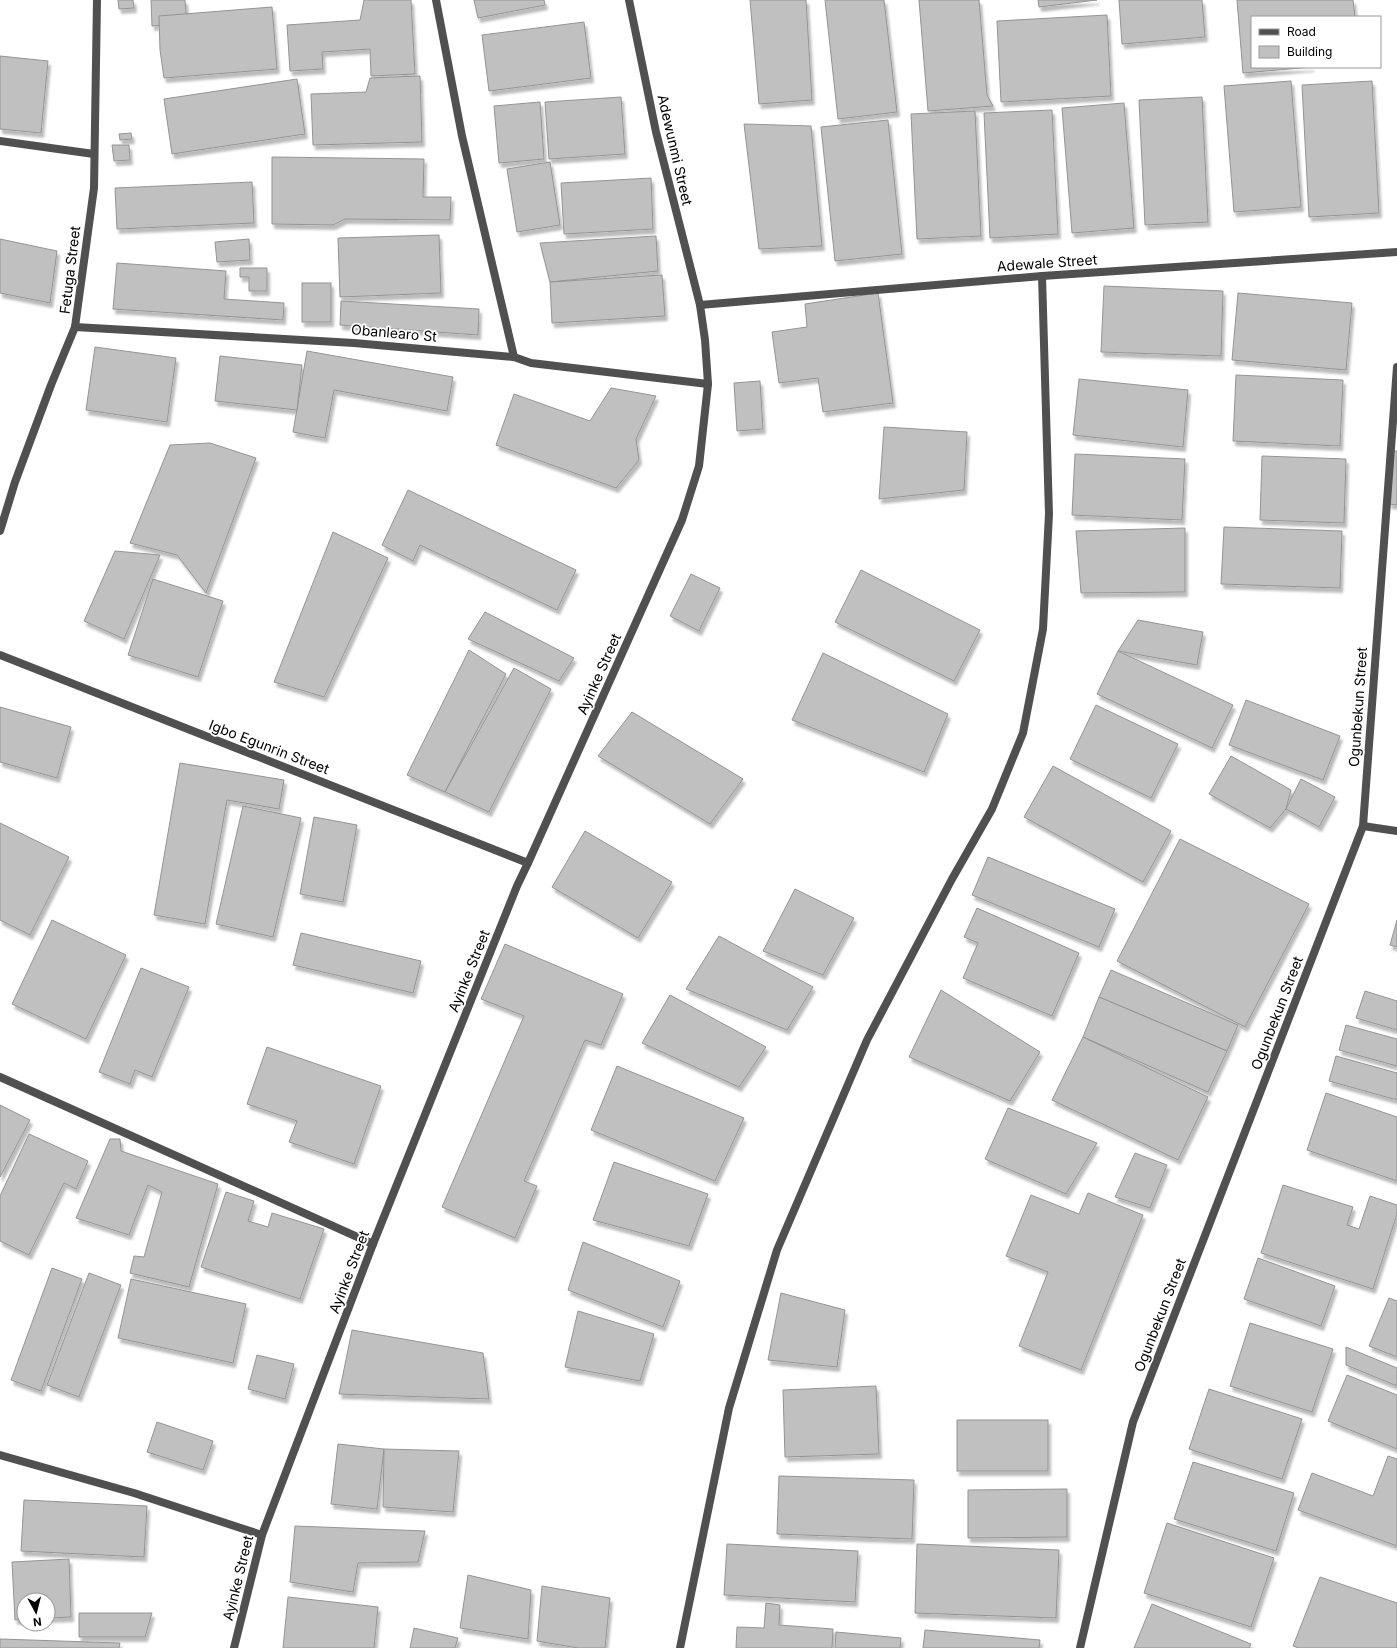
<svg xmlns="http://www.w3.org/2000/svg" width="1397" height="1648" font-family="Inter,sans-serif">
	<style>
		.building { fill: #c0c0c0; stroke: #949494; filter: url(#shadow) }
		.lines { fill: none; stroke-linecap: round; stroke-linejoin: round }
		.street { stroke: #505050; stroke-width: 8 }
		.labels { text-anchor: middle; stroke-width: 3.5; stroke-linejoin: round; paint-order: stroke }
		.street-label { font-size: 14px; fill: #000; stroke: #fff }
	</style>
	<defs>
		<filter id="shadow"><feDropShadow dx="2.5" dy="4.5" stdDeviation="1" flood-color="#0004"/></filter>
	</defs>
	<rect width="100%" height="100%" fill="#fff"/>
	<!-- building -->
	<g class="building">
		<path d="M118,0H133L134,8L119,9Z"/>
		<path d="M151,0H185L187,23L152,26Z"/>
		<path d="M364,0H411L415,74L371,76L370,49L322,52L323,69L290,71L287,25L360,20Z"/>
		<path d="M474,0H544L545,5L478,18Z"/>
		<path d="M750,0H806L812,100L759,104Z"/>
		<path d="M825,0H884L897,112L838,119Z"/>
		<path d="M919,0H979L987,95L993,106L928,111Z"/>
		<path d="M1038,0H1097L1039,7Z"/>
		<path d="M1119,0H1202L1205,37L1122,44Z"/>
		<path d="M1237,0H1353L1355,17H1252V67H1312L1243,73Z"/>
		<path d="M272,7L277,69L164,78L160,50L159,16Z"/>
		<path d="M1107,15L1111,96L1001,102L997,21Z"/>
		<path d="M584,22L591,78L489,91L482,35Z"/>
		<path d="M0,56L48,61L41,133L0,129Z"/>
		<path d="M420,76L422,142L313,145L311,94L366,92L370,78Z"/>
		<path d="M297,79L305,134L172,154L164,99Z"/>
		<path d="M1291,81L1301,207L1234,212L1224,86Z"/>
		<path d="M1372,81L1379,213L1309,217L1302,85Z"/>
		<path d="M621,97L625,154L549,159L545,102Z"/>
		<path d="M1202,97L1208,222L1145,225L1139,100Z"/>
		<path d="M540,102L544,159L499,163L494,106Z"/>
		<path d="M1124,103L1134,228L1072,233L1062,108Z"/>
		<path d="M1052,110L1058,234L990,238L984,113Z"/>
		<path d="M975,111L981,236L917,239L911,114Z"/>
		<path d="M888,120L902,254L835,261L821,127Z"/>
		<path d="M744,124L811,126L822,246L759,249Z"/>
		<path d="M131,133L132,139L120,140L119,134Z"/>
		<path d="M112,145H129L130,160L114,161Z"/>
		<path d="M272,157L424,159L423,197H451L450,220L345,219L333,225L272,224Z"/>
		<path d="M550,162L560,225L517,232L507,169Z"/>
		<path d="M651,178L653,229L564,234L561,183Z"/>
		<path d="M252,182L254,223L117,229L115,188Z"/>
		<path d="M439,235L441,293L340,297L338,238Z"/>
		<path d="M656,236L658,271L550,282L540,243Z"/>
		<path d="M0,239L57,251L50,303L0,293Z"/>
		<path d="M249,239L250,260L217,262L215,242Z"/>
		<path d="M117,263L226,271L224,299L284,303L283,320L113,309Z"/>
		<path d="M240,268H267V291H249V277H240Z"/>
		<path d="M662,275L665,316L552,323L550,282Z"/>
		<rect x="302" y="283" width="29" height="39"/>
		<path d="M1104,286L1223,291L1221,356L1101,352Z"/>
		<path d="M878,293L893,403L823,412L818,378L779,383L772,332L807,327L805,304Z"/>
		<path d="M1238,293L1352,303L1346,370L1232,360Z"/>
		<path d="M341,301L479,309L478,335L340,325Z"/>
		<path d="M95,347L176,358L167,422L86,410Z"/>
		<path d="M307,351L453,377L447,411L334,390L325,438L293,432Z"/>
		<path d="M220,356L302,365L297,410L215,401Z"/>
		<path d="M1236,375L1343,380L1340,446L1233,441Z"/>
		<path d="M1079,379L1188,390L1183,447L1073,435Z"/>
		<path d="M760,381L763,429L737,431L734,383Z"/>
		<path d="M611,388L656,396L636,439L639,460L616,488L496,445L514,394L590,421Z"/>
		<path d="M884,427L967,432L964,490L879,499Z"/>
		<path d="M210,443L256,458L206,593L177,555L130,543L170,445Z"/>
		<path d="M1393,451H1397V505L1389,504Z"/>
		<path d="M1075,454L1185,459L1182,520L1072,515Z"/>
		<path d="M1262,456L1346,459L1344,523L1260,520Z"/>
		<path d="M408,490L576,570L557,610L420,545L413,561L382,545Z"/>
		<path d="M1224,527L1342,531L1340,588L1221,584Z"/>
		<path d="M1185,528V592L1081,593L1076,531Z"/>
		<path d="M333,532L388,558L324,697L274,682Z"/>
		<path d="M115,551L160,555L124,639L84,621Z"/>
		<path d="M861,570L980,630L954,681L835,622Z"/>
		<path d="M691,574L720,588L699,631L670,616Z"/>
		<path d="M153,579L223,601L198,677L128,655Z"/>
		<path d="M485,612L574,658L559,681L468,639Z"/>
		<path d="M1138,620L1203,632L1197,665L1118,651Z"/>
		<path d="M469,650L506,674L445,792L407,775Z"/>
		<path d="M1118,651L1233,705L1212,748L1097,694Z"/>
		<path d="M823,653L948,714L924,772L792,720Z"/>
		<path d="M514,668L551,689L489,812L445,792Z"/>
		<path d="M1246,700L1340,736L1323,780L1229,745Z"/>
		<path d="M1096,705L1178,744L1151,798L1070,759Z"/>
		<path d="M0,707L71,727L57,778L0,762Z"/>
		<path d="M632,712L743,779L710,824L598,756Z"/>
		<path d="M1231,756L1291,790L1286,809L1270,828L1209,794Z"/>
		<path d="M180,763L284,780L279,809L227,800L205,924L154,915Z"/>
		<path d="M1053,766L1171,831L1143,882L1024,817Z"/>
		<path d="M1301,779L1335,797L1319,827L1286,809Z"/>
		<path d="M243,806L301,818L273,937L216,924Z"/>
		<path d="M314,817L357,825L343,902L300,894Z"/>
		<path d="M0,823L69,857L30,935L0,920Z"/>
		<path d="M585,831L672,882L638,938L552,887Z"/>
		<path d="M1180,839L1309,904L1245,1027L1117,961Z"/>
		<path d="M988,857L1115,909L1099,947L972,895Z"/>
		<path d="M795,889L854,918L823,975L763,951Z"/>
		<path d="M977,908L1079,953L1052,1016L963,978L978,943L964,937Z"/>
		<path d="M52,920L126,955L86,1039L12,1004Z"/>
		<path d="M1397,920V947L1390,945Z"/>
		<path d="M301,933L421,961L413,993L293,965Z"/>
		<path d="M719,936L813,987L787,1030L686,989Z"/>
		<path d="M505,944L623,994L601,1045L585,1040L524,1181L537,1186L515,1238L442,1207L524,1016L481,999Z"/>
		<path d="M141,968L189,987L152,1077L135,1070L130,1084L99,1072Z"/>
		<path d="M1111,970L1238,1025L1227,1051L1099,997Z"/>
		<path d="M941,990L1040,1052L1010,1101L909,1057Z"/>
		<path d="M1365,991L1397,1001V1030L1356,1018Z"/>
		<path d="M670,995L766,1047L739,1087L642,1043Z"/>
		<path d="M1099,997L1227,1051L1208,1092L1083,1037Z"/>
		<path d="M1346,1025L1397,1039V1066L1339,1050Z"/>
		<path d="M1083,1037L1208,1097L1178,1160L1052,1100Z"/>
		<path d="M267,1047L381,1086L354,1164L289,1142L297,1121L247,1104Z"/>
		<path d="M1336,1056L1397,1073V1100L1329,1081Z"/>
		<path d="M617,1066L744,1118L715,1181L591,1130Z"/>
		<path d="M1326,1093L1397,1117V1181L1307,1150Z"/>
		<path d="M0,1105L30,1120L0,1177Z"/>
		<path d="M1008,1108L1097,1143L1066,1194L985,1159Z"/>
		<path d="M29,1134L88,1161L76,1189L64,1183L29,1255L0,1241V1196Z"/>
		<path d="M110,1139H120L121,1151L218,1184L189,1287L130,1273L134,1256L144,1257L162,1192L148,1185L129,1235L76,1218Z"/>
		<path d="M1135,1153L1167,1165L1150,1208L1115,1197Z"/>
		<path d="M614,1162L708,1194L689,1246L593,1220Z"/>
		<path d="M1283,1185L1353,1207L1347,1225L1359,1229L1370,1196L1397,1205V1214L1373,1289L1261,1253Z"/>
		<path d="M226,1192L254,1201L248,1221L268,1227L272,1213L324,1229L300,1299L201,1267Z"/>
		<path d="M1088,1193L1143,1215L1081,1370L1019,1346L1048,1272L1006,1256L1031,1195L1079,1214Z"/>
		<path d="M583,1242L680,1281L663,1327L568,1290Z"/>
		<path d="M1258,1258L1335,1286L1321,1326L1244,1299Z"/>
		<path d="M52,1268L82,1279L41,1391L11,1380Z"/>
		<path d="M89,1273L121,1285L79,1397L47,1385Z"/>
		<path d="M131,1279L246,1304L233,1363L118,1338Z"/>
		<path d="M781,1293L845,1310L837,1367L768,1360Z"/>
		<path d="M1389,1298L1397,1301V1357L1369,1346Z"/>
		<path d="M578,1311L654,1334L640,1381L565,1367Z"/>
		<path d="M1250,1323L1333,1349L1312,1412L1230,1386Z"/>
		<path d="M352,1330L483,1353L489,1399L339,1394Z"/>
		<path d="M1346,1347L1397,1368V1386L1346,1365Z"/>
		<path d="M257,1355L294,1364L285,1399L248,1389Z"/>
		<path d="M1347,1375L1397,1395V1449L1328,1421Z"/>
		<path d="M876,1386L879,1454L785,1457L783,1390Z"/>
		<path d="M1209,1389L1302,1419L1282,1479L1189,1449Z"/>
		<rect x="957" y="1420" width="91" height="51"/>
		<path d="M157,1422L213,1441L203,1470L147,1452Z"/>
		<path d="M338,1444L384,1449L377,1509L331,1504Z"/>
		<path d="M384,1449L459,1451L453,1512L383,1507Z"/>
		<path d="M1388,1456L1397,1459V1546L1298,1510L1312,1473L1373,1496Z"/>
		<path d="M1193,1462L1294,1493L1276,1551L1174,1519Z"/>
		<path d="M779,1476L914,1480L912,1539L777,1534Z"/>
		<path d="M1067,1489V1537L968,1538V1490Z"/>
		<path d="M24,1500L147,1506L144,1557L21,1551Z"/>
		<path d="M1167,1523L1274,1558L1251,1627L1144,1593Z"/>
		<path d="M295,1526L425,1531L418,1562L358,1563L353,1592L290,1582Z"/>
		<path d="M727,1544L858,1551L855,1602L724,1595Z"/>
		<path d="M917,1544L1059,1550L1056,1618L915,1613Z"/>
		<path d="M69,1559L71,1617L48,1618V1600H24V1619L15,1620L12,1562Z"/>
		<path d="M468,1575L531,1590L528,1639L460,1628Z"/>
		<path d="M1320,1577L1397,1603V1648H1299L1293,1646Z"/>
		<path d="M542,1586L610,1598L605,1648H578L537,1641Z"/>
		<path d="M288,1597L378,1607L374,1648H283Z"/>
		<path d="M766,1603L780,1605L779,1625L833,1629L832,1648H736L737,1627L764,1628Z"/>
		<path d="M1152,1604L1251,1644L1249,1648H1134Z"/>
		<path d="M79,1613H152L145,1637H79Z"/>
		<path d="M414,1628L458,1638L455,1648H410Z"/>
		<path d="M925,1630L1040,1640L1039,1648H923Z"/>
		<path d="M836,1632L901,1638L900,1648H835Z"/>
		<path d="M0,1639L120,1643L119,1648H0Z"/>
	</g>
	<g class="lines">
		<!-- street -->
		<g class="street">
			<path d="M436,0L462,136L514,357"/>
			<path d="M0,141L94,154"/>
			<path d="M700,305L1042,276L1397,252"/>
			<path d="M75,327L354,343L514,357L531,363L708,384"/>
			<path d="M0,531L15,482L51,385L75,327L94,188L97,0"/>
			<path d="M0,655L528,863"/>
			<path d="M1363,826L1397,831"/>
			<path d="M0,1077L373,1244"/>
			<path d="M0,1455L134,1493L262,1535"/>
			<path d="M234,1648L262,1535L373,1244L517,886L528,863L682,520L699,466L708,384L705,340L700,305L656,132L629,0"/>
			<path d="M680,1648L729,1408L777,1250L867,1040L952,879L992,809L1023,733L1043,629L1049,514L1042,276"/>
			<path d="M1080,1648L1133,1422L1363,826L1397,367"/>
		</g>
	</g>
	<g class="labels">
		<!-- street labels -->
		<g class="street-label">
			<text transform="translate(675 150) rotate(77)" y="5">Adewunmi Street</text>
			<text transform="translate(1047 263) rotate(-4)" y="5">Adewale Street</text>
			<text transform="translate(70 270) rotate(-83)" y="5">Fetuga Street</text>
			<text transform="translate(394 333) rotate(5)" y="5">Obanlearo St</text>
			<text transform="translate(599 674) rotate(-66)" y="5">Ayinke Street</text>
			<text transform="translate(1358 707) rotate(-86)" y="5">Ogunbekun Street</text>
			<text transform="translate(269 747) rotate(21)" y="5">Igbo Egunrin Street</text>
			<text transform="translate(469 971) rotate(-68)" y="5">Ayinke Street</text>
			<text transform="translate(1277 1013) rotate(-69)" y="5">Ogunbekun Street</text>
			<text transform="translate(349 1272) rotate(-69)" y="5">Ayinke Street</text>
			<text transform="translate(1160 1315) rotate(-69)" y="5">Ogunbekun Street</text>
			<text transform="translate(238 1578) rotate(-76)" y="5">Ayinke Street</text>
		</g>
	</g>
	<!-- legend -->
	<rect x="1251" y="16" width="130" height="52" fill="#ffffff" stroke="#999999"/>
	<rect x="1259" y="29" width="20" height="6" fill="#505050" stroke="#999999"/>
	<text x="1287" y="36" font-size="12" fill="#000000">Road</text>
	<rect x="1259" y="46" width="20" height="12" fill="#c0c0c0" stroke="#999999"/>
	<text x="1287" y="56" font-size="12" fill="#000000">Building</text>
	<!-- north arrow -->
	<g transform="translate(36 1612) rotate(173)"><circle r="19" fill="#ffffff" stroke="#999999"/>
	<path d="M0-3L7 15L0 10L-7 15Z" fill="#000000"/>
	<text y="-6" font-size="11" font-weight="bold" text-anchor="middle" fill="#000000">N</text>
	</g>
</svg>
